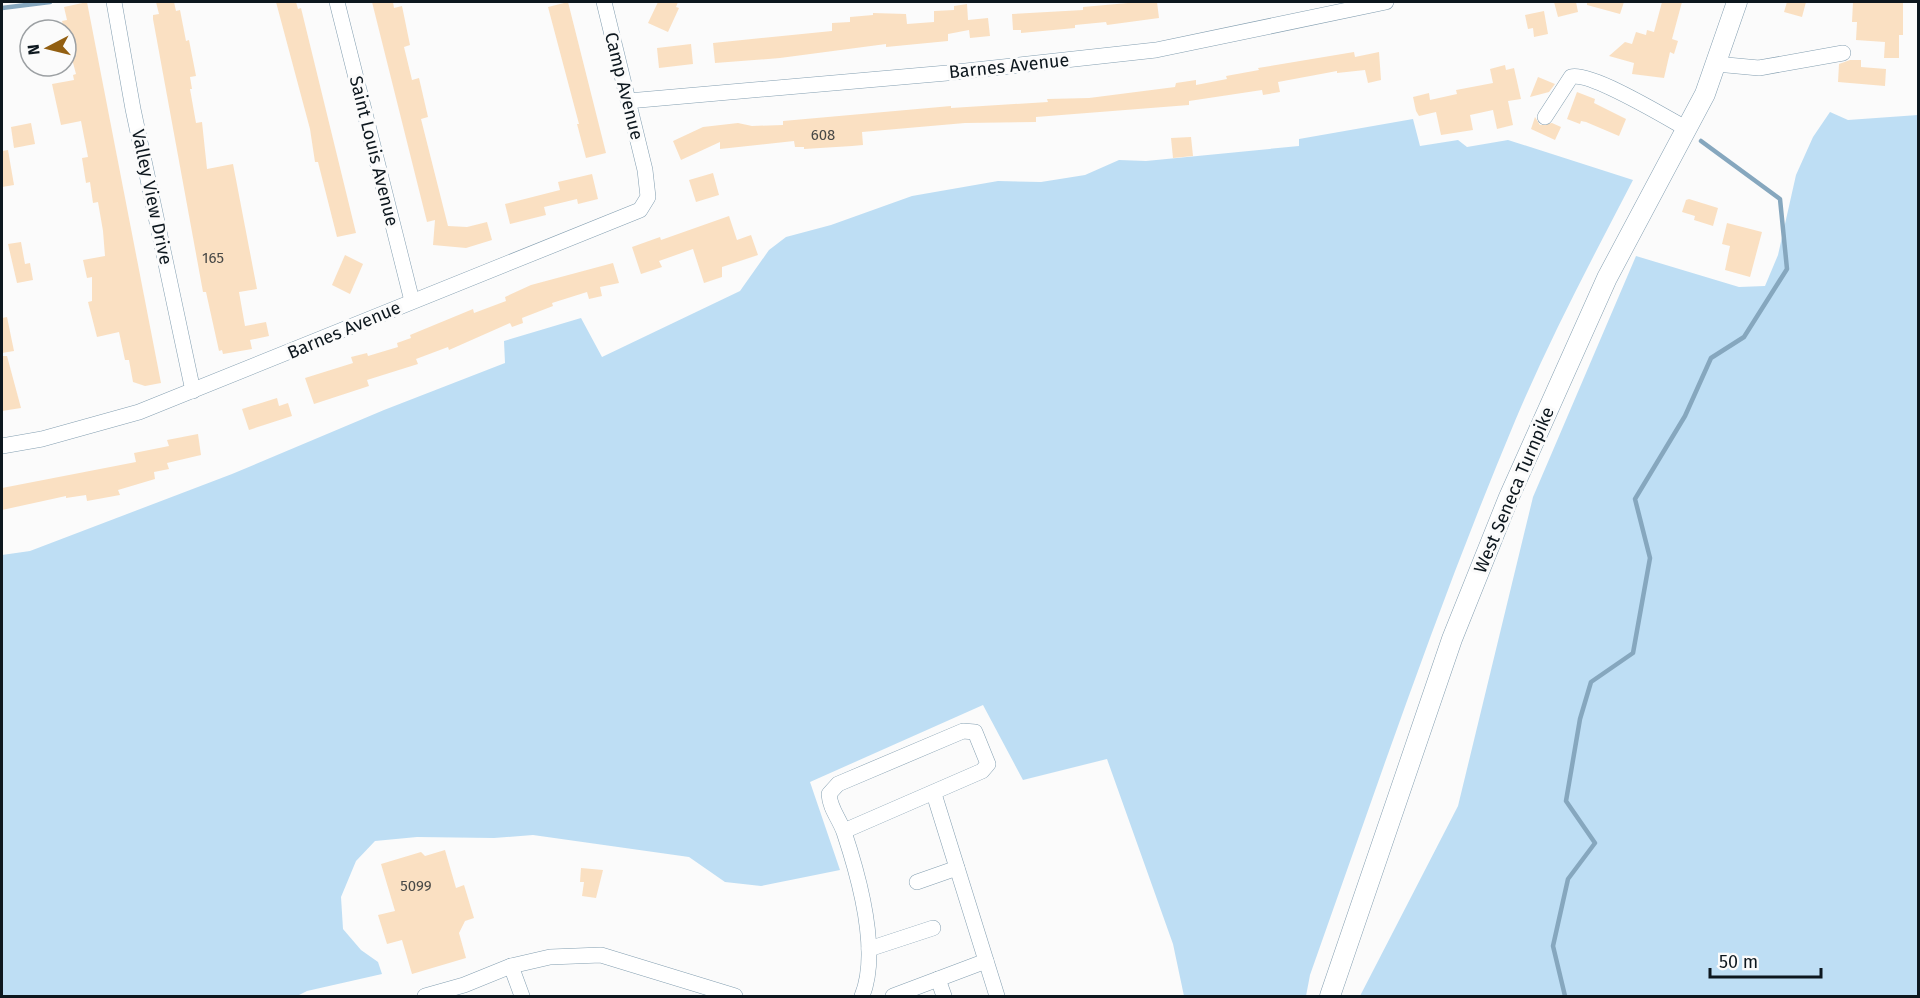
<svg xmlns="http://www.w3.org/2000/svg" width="1920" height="998" font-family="'Fira Sans',sans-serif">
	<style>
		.green { fill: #bedef4 }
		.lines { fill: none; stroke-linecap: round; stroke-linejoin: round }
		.stream { stroke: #86a7be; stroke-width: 4.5 }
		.building { fill: #fae0c2 }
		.minor-casing { stroke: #849fb1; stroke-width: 16 }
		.major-casing { stroke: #849fb1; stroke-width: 21 }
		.minor { stroke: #fff; stroke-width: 15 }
		.major { stroke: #fff; stroke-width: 20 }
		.labels { text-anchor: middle; stroke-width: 6; stroke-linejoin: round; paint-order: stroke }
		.number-label { font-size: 15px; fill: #484947 }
		.street-label { font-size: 18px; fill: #0d171e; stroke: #fbfbfb }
	</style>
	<rect width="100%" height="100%" fill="#fbfbfb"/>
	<!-- green -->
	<g class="green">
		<path d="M1830,112L1848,120L1918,115V996H1360L1458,806L1533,497L1636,256L1739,287L1765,286L1778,255L1796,175L1813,137Z"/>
		<path d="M1413,119L1420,146L1458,140L1467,147L1508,140L1633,180C1592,259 1550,338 1515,421C1439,602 1376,789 1310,975L1306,996H1184L1173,944L1107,759L1023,780L983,705L810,782L840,870L761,886L725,882L689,857L533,835L494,838L417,837L375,841L356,861L341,897L343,929L361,950L378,962L382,974L307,991L297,996H2V555L30,551L232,474L384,410L505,363L504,341L581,318L602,357L740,291L769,250L786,237L831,225L912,196L998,181L1041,182L1085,175L1119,160L1146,161L1299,146V139Z"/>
	</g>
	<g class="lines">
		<!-- stream -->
		<g class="stream">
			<path d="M2,8L50,2"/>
			<path d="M1565,996L1553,946L1568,879L1595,843L1566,801L1580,719L1591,682L1633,653L1650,558L1635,499L1685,416L1711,358L1744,337L1787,269L1780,199L1701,141"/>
		</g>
	</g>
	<!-- building -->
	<g class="building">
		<path d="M87,2L161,383L145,386L133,382L129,360H125L119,332L97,337L88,302L92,301V277L87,278L83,260L105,256L103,231L98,202L93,203L90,182L86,183L82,158L88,157L81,121L61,125L52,84L74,80L73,75L76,74L62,21L67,20L64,7Z"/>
		<path d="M156,2H174L176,11L180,10L186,41L189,40L196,76L190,77L192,89H190L196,123L202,122L207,169L233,164L257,289L239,292L245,326L266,322L269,336L250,340L252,349L223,354L222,350L219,351L206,292H203L153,19V15L159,14Z"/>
		<path d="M276,2H296L298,9L301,8L356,233L337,237L318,162H315L310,129Z"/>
		<path d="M372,2H393L394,8L402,6L410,45L404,47L412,80L419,78L428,117L421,119L448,226L467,227L487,222L492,240L466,248L433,245L435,220L427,222Z"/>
		<path d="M568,2L606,153L586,158L577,124H579L548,7Z"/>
		<path d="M658,2H678L676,7L679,8L668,32L648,23Z"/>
		<path d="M1139,2H1157L1159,18L1107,25L1106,22L1075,25V28L1021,33V30H1013L1012,14L1083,10V7Z"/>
		<path d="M1554,2H1576L1578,12L1558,17Z"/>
		<path d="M1587,2H1624L1620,14L1587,5Z"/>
		<path d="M1662,2H1682L1672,39L1678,41L1674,54L1670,52L1664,78L1632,74L1634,63L1609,56L1625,42L1632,44L1636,32L1646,35L1647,30L1654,32Z"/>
		<path d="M1787,2H1806L1802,17L1784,12Z"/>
		<path d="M1853,2H1903V35H1899V58H1884L1885,42L1856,40L1857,22H1852Z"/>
		<path d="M967,4L968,20L988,18L990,36L970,38L969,30L948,34V41L886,47V44L780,58L715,63L713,43L832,31V23L850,22V17L873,15V13L906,14L907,24L934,22V11L954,10V6Z"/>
		<path d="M1544,11L1548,34L1534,37L1533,28L1528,29L1525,15Z"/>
		<path d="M691,44L693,64L659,68L657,48Z"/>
		<path d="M1354,52L1355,57L1379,52L1381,80L1368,83L1365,70L1337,73V71L1278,82L1280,92L1263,95L1262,90L1189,101V105L1036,117V122L965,123L862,132L863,145L852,146L804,149V147H795L794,141L720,149V142L681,160L673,141L703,127L738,123L752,126L783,125V121L951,106V108L1048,102L1047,99L1089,98L1175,87L1176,83L1196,80V85L1227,79L1226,76L1259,70L1258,68Z"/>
		<path d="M1850,60H1861V67L1886,69L1885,86L1838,82L1839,64Z"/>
		<path d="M1505,65L1506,70L1514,68L1521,99L1508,101L1513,125L1497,129L1493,110L1470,115L1473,130L1441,135L1436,112L1419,116L1416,111L1413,97L1429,93L1430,100L1457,94L1456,90L1493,83L1490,69Z"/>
		<path d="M1538,77L1555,84L1549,92L1530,97Z"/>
		<path d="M1577,92L1595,99L1594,103L1626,119L1619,136L1586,122L1581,121L1580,124L1567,119Z"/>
		<path d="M1535,117L1540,125L1552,123L1561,127L1555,140L1531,129Z"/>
		<path d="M31,123L35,144L14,148L11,127Z"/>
		<path d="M1191,137L1193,156L1173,158L1171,138Z"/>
		<path d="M8,150L14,185L2,187V151Z"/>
		<path d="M713,173L719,195L696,202L689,180Z"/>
		<path d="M592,174L598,199L578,204L577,199L544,207L546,215L510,224L505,204L560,190L558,182Z"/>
		<path d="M1689,199L1718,208L1713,226L1694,220L1695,216L1682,212L1686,200Z"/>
		<path d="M729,216L737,240L751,235L758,255L722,267V277L704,283L693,249L659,261L662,267L641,274L632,247L660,237L661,240Z"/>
		<path d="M1727,223L1762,232L1750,277L1725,270L1730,246L1722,244Z"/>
		<path d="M21,242L25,264L30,263L33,280L17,283L8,244Z"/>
		<path d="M345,255L363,264L350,294L332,285Z"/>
		<path d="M613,263L619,283L600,287L602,296L589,299L587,292L552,303L553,306L522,318L523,323L512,327L510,323L449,350L448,347L416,359L418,364L367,380L369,386L314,404L305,378L353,363L351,357L367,353L368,356L398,347L397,343L411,338L410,335L473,309L474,313L506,301L505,297L531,285Z"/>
		<path d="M7,317L14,351L2,353V318Z"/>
		<path d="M2,356H7L21,408L2,411Z"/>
		<path d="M277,398L279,406L288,403L292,416L249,430L242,409Z"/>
		<path d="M198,434L201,455L167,463L169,469L154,472L155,479L118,490L120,495L87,501L86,495L66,498V496L2,510V488L136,462L134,453L169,446L167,440Z"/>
		<path d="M445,850L456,888L464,885L474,918L465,921L459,933L466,958L412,974L402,940L387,944L378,915L395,911L381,864L421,852L425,856Z"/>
		<path d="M581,868L603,870L596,898L582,896L584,882H580Z"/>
	</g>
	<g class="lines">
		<!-- minor casing -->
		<g class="minor-casing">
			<g id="minor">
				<path d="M114,2L133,109L193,391"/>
				<path d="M337,2L412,301"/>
				<path d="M1716,64L1759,68L1843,53"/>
				<path d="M628,101L947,73L1156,50L1386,2"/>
				<path d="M1545,117L1571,77C1590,71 1667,118 1687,129"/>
				<path d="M2,446L42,439L139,412L640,210L648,197L645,170L604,2"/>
				<path d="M934,794L997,996"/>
				<path d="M844,831L982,771L988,764L975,732L963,731L838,784L829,794C830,809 839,818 844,832C859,877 880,952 862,996"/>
				<path d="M917,882L957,868"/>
				<path d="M869,949L933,928"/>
				<path d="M511,966L522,996"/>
				<path d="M938,979L944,996"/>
				<path d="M425,996L464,985L511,966L550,957L601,955L735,996"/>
				<path d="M893,996L986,961"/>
			</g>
		</g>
		<!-- major casing -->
		<g class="major-casing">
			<path id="major" d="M1330,996L1452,639L1509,497L1607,278L1705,94L1737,2"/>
		</g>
		<!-- minor -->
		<use href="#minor" class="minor"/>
		<!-- major -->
		<use href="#major" class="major"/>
	</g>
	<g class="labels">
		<!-- number labels -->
		<g class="number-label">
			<text x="823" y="140">608</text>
			<text x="213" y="263">165</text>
			<text x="416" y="891">5099</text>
		</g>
		<!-- street labels -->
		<g class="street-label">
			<text transform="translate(1009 66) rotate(-6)" y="6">Barnes Avenue</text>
			<text transform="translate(624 86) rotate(76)" y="6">Camp Avenue</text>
			<text transform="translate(374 151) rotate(76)" y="6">Saint Louis Avenue</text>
			<text transform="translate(152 197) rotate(78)" y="6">Valley View Drive</text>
			<text transform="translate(344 330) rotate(-23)" y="6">Barnes Avenue</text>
			<text transform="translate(1514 490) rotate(-67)" y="6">West Seneca Turnpike</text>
		</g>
	</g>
	<!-- border -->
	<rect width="1920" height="998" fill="none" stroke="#0d171e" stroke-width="6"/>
	<!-- north arrow -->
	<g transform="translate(48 48) rotate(263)"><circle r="28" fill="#fbfbfb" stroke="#9ca0a3" stroke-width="1.5"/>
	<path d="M0-4.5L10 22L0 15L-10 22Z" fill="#925f11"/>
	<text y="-9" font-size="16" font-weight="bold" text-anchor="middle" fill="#0d171e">N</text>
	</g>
	<!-- scale -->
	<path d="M1710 968v9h111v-9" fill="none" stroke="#0d171e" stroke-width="3"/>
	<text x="1719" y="968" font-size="18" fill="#0d171e" stroke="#fbfbfb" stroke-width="4.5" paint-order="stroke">50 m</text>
</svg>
